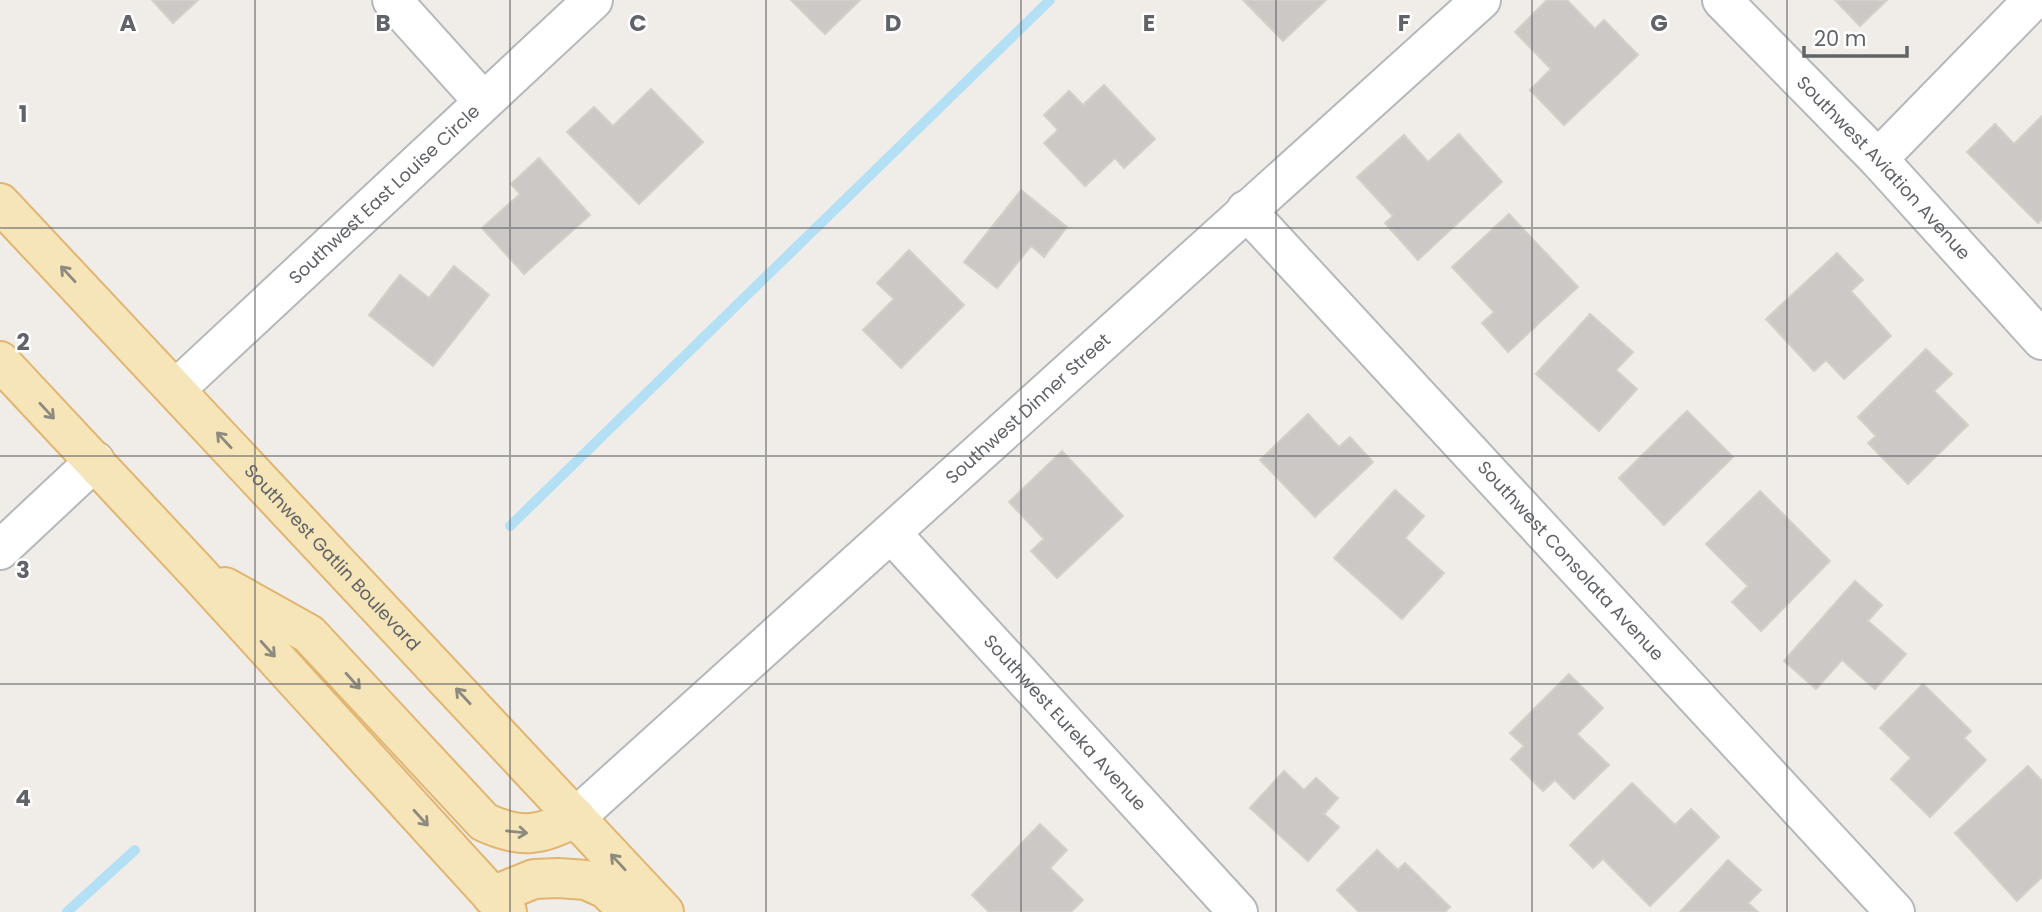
<svg xmlns="http://www.w3.org/2000/svg" width="2042" height="912" font-family="Poppins,sans-serif">
	<style>
		.lines { fill: none; stroke-linecap: round; stroke-linejoin: round }
		.stream { stroke: #b3e0f5; stroke-width: 10 }
		.building { fill: #cbc8c5; stroke: #d4cfc7; stroke-width: 2 }
		.minor-casing { stroke: #b5b8bb; stroke-width: 42 }
		.major-casing { stroke: #e1b570; stroke-width: 42 }
		.minor { stroke: #fff; stroke-width: 38 }
		.major { stroke: #f6e5b8; stroke-width: 38 }
		.oneway { stroke: #8d8a7f }
		.grid { fill: none; stroke: #606367; stroke-width: 2; stroke-opacity: 0.55 }
		.labels { text-anchor: middle; stroke-width: 5; stroke-linejoin: round; paint-order: stroke }
		.street-label { font-size: 18px; fill: #606367; stroke: #fff }
		.grid-label { font-size: 23px; text-anchor: middle; font-weight: bold; fill: #606367; stroke: #fff; stroke-width: 5; stroke-linejoin: round; paint-order: stroke }
	</style>
	<rect width="100%" height="100%" fill="#f0ede9"/>
	<g class="lines">
		<!-- stream -->
		<g class="stream">
			<path d="M510,526L1050,0"/>
			<path d="M67,912L135,850"/>
		</g>
	</g>
	<!-- building -->
	<g class="building">
		<path d="M152,0H198L173,23Z"/>
		<path d="M791,0H860L825,34Z"/>
		<path d="M1243,0H1326L1283,41Z"/>
		<path d="M1547,0H1567L1595,29L1604,20L1638,55L1564,125L1530,90L1551,69L1515,32Z"/>
		<path d="M1835,0H1887L1860,26Z"/>
		<path d="M1104,85L1155,139L1124,168L1115,158L1085,186L1044,143L1058,130L1044,115L1069,91L1083,105Z"/>
		<path d="M651,89L703,142L639,204L567,132L594,107L613,126Z"/>
		<path d="M2042,116V219L2038,223L1967,152L1995,124L2014,144Z"/>
		<path d="M1459,134L1502,182L1418,260L1385,223L1393,216L1357,177L1404,135L1428,162Z"/>
		<path d="M539,158L590,215L524,274L482,228L520,194L511,184Z"/>
		<path d="M1021,190L1067,227L1044,257L1031,246L997,288L964,262Z"/>
		<path d="M1509,214L1578,287L1508,352L1482,323L1494,312L1452,267Z"/>
		<path d="M909,250L964,305L901,368L863,330L894,299L877,283Z"/>
		<path d="M1837,253L1863,280L1851,291L1891,336L1844,379L1826,360L1814,371L1766,319Z"/>
		<path d="M454,266L489,295L433,366L369,315L400,275L429,298Z"/>
		<path d="M1590,314L1633,352L1616,370L1637,389L1599,431L1536,374Z"/>
		<path d="M1926,349L1952,374L1934,391L1968,425L1908,484L1868,443L1876,436L1858,417Z"/>
		<path d="M1687,411L1733,457L1664,525L1619,478Z"/>
		<path d="M1308,414L1339,447L1350,437L1373,462L1315,517L1260,460Z"/>
		<path d="M1062,451L1123,516L1057,578L1031,551L1044,539L1009,502Z"/>
		<path d="M1395,490L1424,516L1405,538L1444,573L1402,619L1334,558Z"/>
		<path d="M1760,491L1830,561L1761,631L1732,602L1748,586L1706,544Z"/>
		<path d="M1855,581L1882,605L1868,621L1906,654L1875,689L1842,660L1816,689L1784,661Z"/>
		<path d="M1569,674L1603,708L1577,734L1609,765L1574,799L1555,780L1543,791L1511,759L1524,746L1510,733Z"/>
		<path d="M1923,684L1971,731L1964,738L1986,760L1930,817L1891,779L1911,758L1880,728Z"/>
		<path d="M2028,766L2042,781V877L2017,901L1955,833Z"/>
		<path d="M1284,771L1304,790L1316,778L1338,798L1324,814L1339,827L1308,861L1250,808Z"/>
		<path d="M1632,783L1675,825L1691,809L1719,837L1650,906L1603,859L1593,868L1570,845Z"/>
		<path d="M1040,824L1067,850L1050,868L1083,900L1071,912H989L972,895Z"/>
		<path d="M1377,850L1398,870L1405,863L1450,907L1445,912H1359L1337,890Z"/>
		<path d="M1728,860L1761,890L1748,903L1758,912H1680Z"/>
	</g>
	<g class="lines">
		<!-- minor casing -->
		<g class="minor-casing">
			<g id="minor">
				<path d="M392,0L483,101"/>
				<path id="s1" d="M1722,0L1878,159L2042,340"/>
				<path d="M1878,159L2033,0"/>
				<path id="s2" d="M1246,210L1895,912"/>
				<path id="s3" d="M176,389L593,0"/>
				<path id="s4" d="M892,534L1238,912"/>
				<path d="M0,550L95,461"/>
				<path id="s5" d="M576,817L1481,0"/>
			</g>
		</g>
		<!-- major casing -->
		<g class="major-casing">
			<g id="major">
				<path id="s6" d="M0,203L664,912"/>
				<path d="M0,361L198,573L507,912"/>
				<path d="M225,587L309,634L484,822C521,839 541,836 576,817"/>
				<path d="M492,896L534,879L558,878L586,880L606,889L629,912"/>
			</g>
		</g>
		<!-- minor -->
		<use href="#minor" class="minor"/>
		<!-- major -->
		<use href="#major" class="major"/>
	</g>
	<!-- one-way arrows -->
	<defs><path id="oneway-shaft" d="M-6 0H5M1.5-3L5.5 0L1.5 3" fill="none" stroke-width="1.6" stroke-linecap="round" stroke-linejoin="round" transform="scale(1.75)"/></defs>
	<g class="oneway">
		<use href="#oneway-shaft" transform="translate(68 274) rotate(-133)"/>
		<use href="#oneway-shaft" transform="translate(47 411) rotate(47)"/>
		<use href="#oneway-shaft" transform="translate(224 440) rotate(-133)"/>
		<use href="#oneway-shaft" transform="translate(268 649) rotate(48)"/>
		<use href="#oneway-shaft" transform="translate(353 681) rotate(48)"/>
		<use href="#oneway-shaft" transform="translate(463 696) rotate(-133)"/>
		<use href="#oneway-shaft" transform="translate(421 818) rotate(48)"/>
		<use href="#oneway-shaft" transform="translate(517 832) rotate(6)"/>
		<use href="#oneway-shaft" transform="translate(618 862) rotate(-133)"/>
	</g>
	<!-- grid -->
	<path class="grid" d="M255,0V912M510,0V912M766,0V912M1021,0V912M1276,0V912M1532,0V912M1787,0V912M0,228H2042M0,456H2042M0,684H2042"/>
	<g class="labels">
		<!-- street labels -->
		<g class="street-label">
			<text dy="6" stroke="none"><textPath href="#s1" startOffset="233">Southwest Aviation Avenue</textPath></text>
			<text dy="6" stroke="none"><textPath href="#s3" startOffset="285">Southwest East Louise Circle</textPath></text>
			<text dy="6" stroke="none"><textPath href="#s5" startOffset="609">Southwest Dinner Street</textPath></text>
			<text dy="6" stroke="none"><textPath href="#s6" startOffset="486">Southwest Gatlin Boulevard</textPath></text>
			<text dy="6" stroke="none"><textPath href="#s2" startOffset="478">Southwest Consolata Avenue</textPath></text>
			<text dy="6" stroke="none"><textPath href="#s4" startOffset="256">Southwest Eureka Avenue</textPath></text>
		</g>
	</g>
	<g class="grid-label">
		<text x="128" y="31">A</text>
		<text x="383" y="31">B</text>
		<text x="638" y="31">C</text>
		<text x="893" y="31">D</text>
		<text x="1149" y="31">E</text>
		<text x="1404" y="31">F</text>
		<text x="1659" y="31">G</text>
		<text x="23" y="122">1</text>
		<text x="23" y="350">2</text>
		<text x="23" y="578">3</text>
		<text x="23" y="806">4</text>
	</g>
	<!-- scale -->
	<path d="M1804 46v10h103v-10" fill="none" stroke="#606367" stroke-width="3.5"/>
	<text x="1814" y="46" font-size="21" fill="#606367" stroke="#ffffff" stroke-width="5" paint-order="stroke">20 m</text>
</svg>
